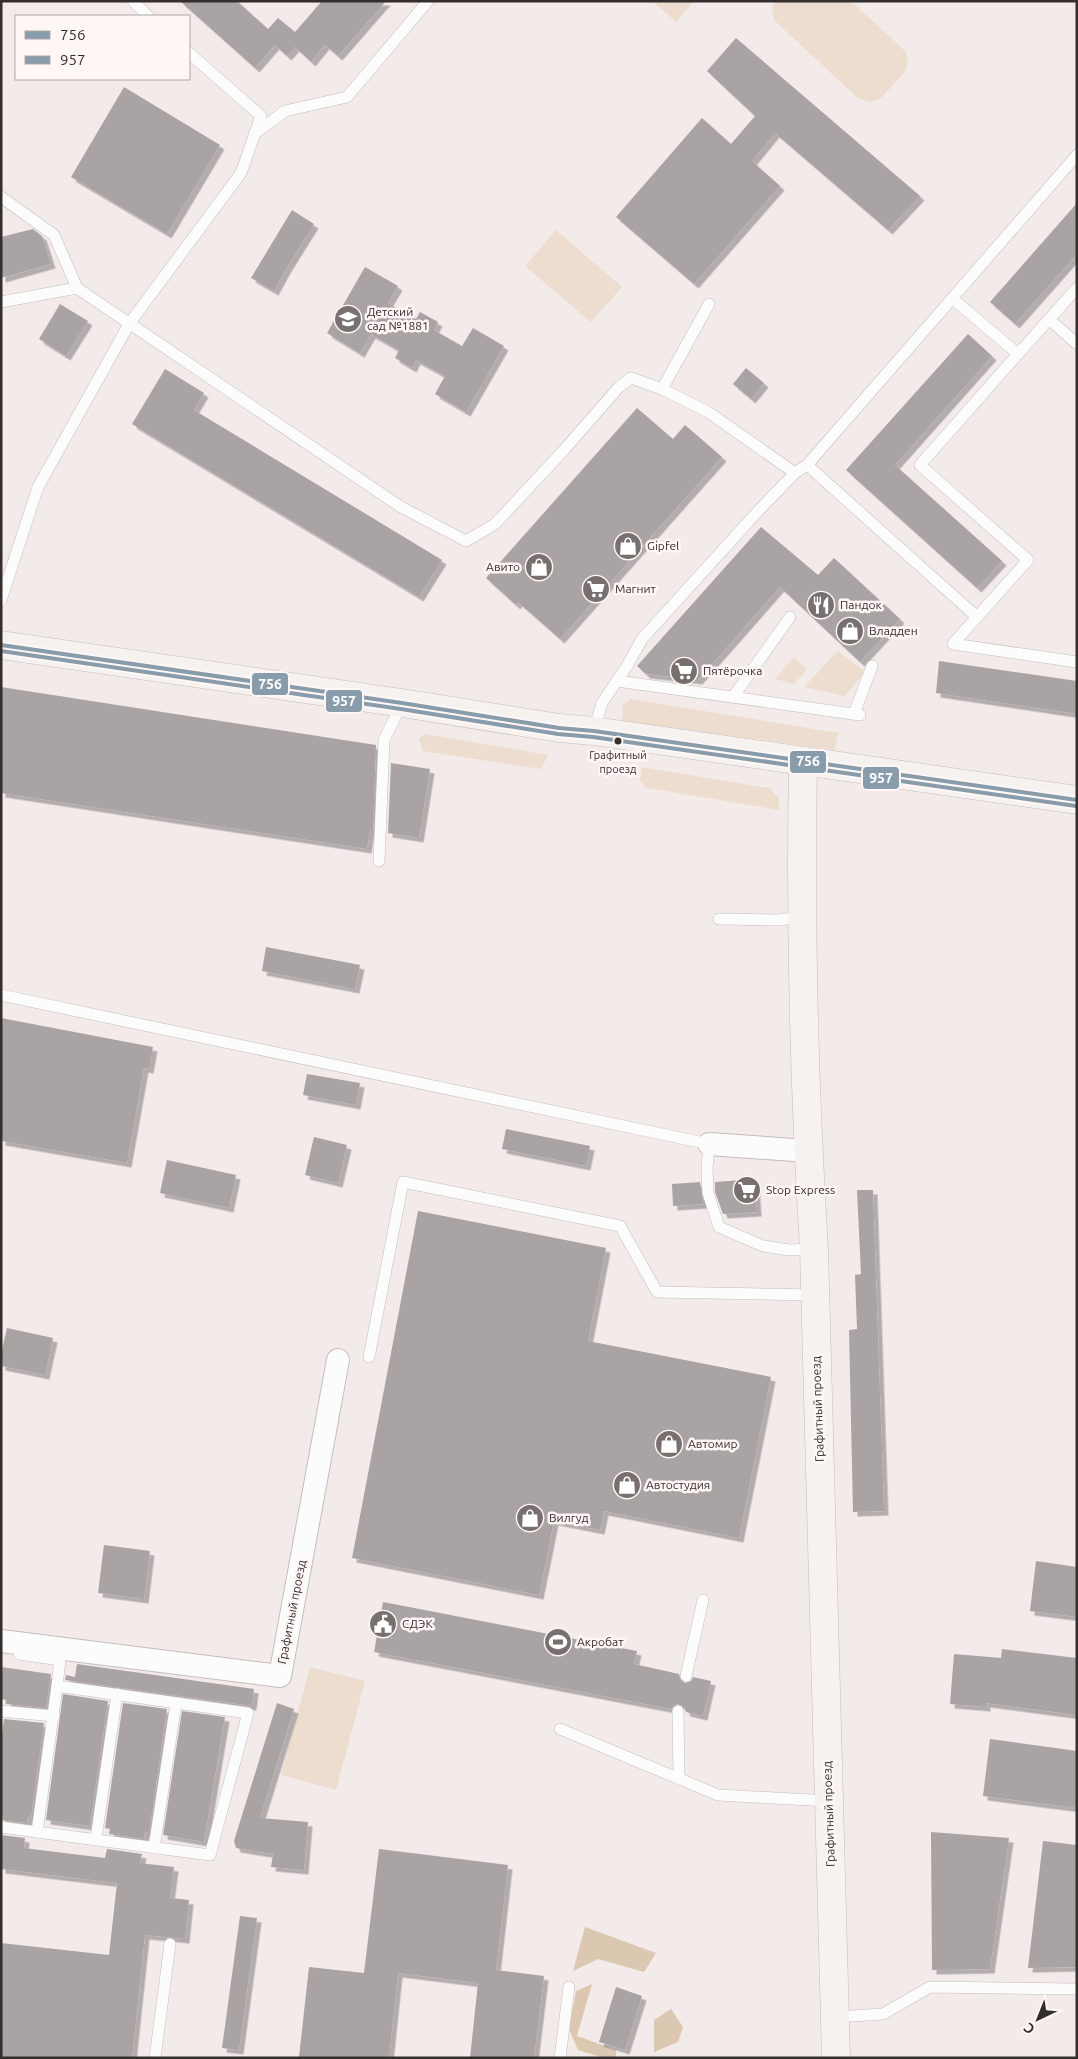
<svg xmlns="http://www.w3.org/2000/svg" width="1078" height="2059" font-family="Ubuntu,sans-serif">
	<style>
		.green { fill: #edddce }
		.forest { fill: #dcc7b1 }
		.building { fill: #aaa3a4; filter: url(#shadow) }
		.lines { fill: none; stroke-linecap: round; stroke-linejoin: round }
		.lane-casing { stroke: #c4bdbd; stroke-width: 12 }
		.street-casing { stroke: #c4bdbd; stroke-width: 24 }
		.secondary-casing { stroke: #c4bdbd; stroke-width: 29 }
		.lane { stroke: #fdfcfc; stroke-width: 11 }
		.street { stroke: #fdfcfc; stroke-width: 22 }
		.secondary { stroke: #f6f2ef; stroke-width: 28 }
		.bus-1-casing { stroke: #fef7f6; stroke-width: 8 }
		.bus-2-casing { stroke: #fef7f6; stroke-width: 8 }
		.bus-1 { stroke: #899cab; stroke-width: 4 }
		.bus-2 { stroke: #899cab; stroke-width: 4 }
		.bus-dot { fill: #342e2d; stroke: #fef7f6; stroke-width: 2 }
		.labels { text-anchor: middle; stroke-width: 5; stroke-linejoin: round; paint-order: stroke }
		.bus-label { font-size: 11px; fill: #342e2d; stroke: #fef7f6 }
		.poi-label { font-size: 12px; fill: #342e2d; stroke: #fef7f6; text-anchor: start }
		.street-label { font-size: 12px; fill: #342e2d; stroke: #fef7f6 }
		.line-badge { stroke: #fef7f6; stroke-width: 2 }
		.badge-label { font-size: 14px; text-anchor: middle; font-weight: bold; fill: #fff }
	</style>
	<defs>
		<filter id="shadow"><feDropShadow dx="4.5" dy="4.5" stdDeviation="0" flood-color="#0004"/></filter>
	</defs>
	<rect width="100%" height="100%" fill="#f3eaea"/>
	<!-- green -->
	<g class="green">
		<path d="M652,1H694L676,22Z"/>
		<path d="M774,1H851L905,51L908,62L905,72L881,98L871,102L859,99L775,21L772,10Z"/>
		<path d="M556,230L622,287L591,322L525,266Z"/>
		<path d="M838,651L865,672L845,696L804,687Z"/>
		<path d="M794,657L807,669L794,684L775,679Z"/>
		<path d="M631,699L838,733L835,750L622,721L623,705Z"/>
		<path d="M424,734L548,755L541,769L423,751L419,739Z"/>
		<path d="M642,767L769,788L779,798V810L647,788L640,781Z"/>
		<path d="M310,1667L365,1681L336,1790L281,1775Z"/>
	</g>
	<!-- forest -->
	<g class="forest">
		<path d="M585,1927L656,1953L644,1972L598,1959L573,1971Z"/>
		<path d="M592,1984L577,2036L616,2050V2058H604L578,2050L569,2029L576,1991Z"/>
		<path d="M671,2009L683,2027L678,2042L654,2052V2020Z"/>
	</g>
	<!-- building -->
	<g class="building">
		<path d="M180,1H237L268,29L278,18L295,32L322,1H386L338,56L325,45L311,62L295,47L287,56L275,45L255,68Z"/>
		<path d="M736,38L920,196L888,230L775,133L752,161L780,186L694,284L616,217L702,118L731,144L755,116L707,71Z"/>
		<path d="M124,87L220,145L167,234L71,177Z"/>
		<path d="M1077,203V254L1015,324L990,302Z"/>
		<path d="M292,210L314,224L286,269L274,291L251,278Z"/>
		<path d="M33,229L42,236L51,264L1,278V237Z"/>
		<path d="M365,267L398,286L388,303L416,319L420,312L438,322L434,330L462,346L473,328L504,346L466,412L435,394L445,376L416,360L412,368L395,358L399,350L371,334L360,353L327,333Z"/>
		<path d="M60,304L88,321L66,356L39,339Z"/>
		<path d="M968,334L992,356L895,465L1002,561L977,588L846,470Z"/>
		<path d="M746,368L764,383L751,399L733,384Z"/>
		<path d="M165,369L204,393L194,410L442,560L419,597L132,424Z"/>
		<path d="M637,408L673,439L685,425L722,457L560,639L518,602L516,605L486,578Z"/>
		<path d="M761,527L818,575L834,558L900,619L860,662L780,587L698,680L646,674L637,666Z"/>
		<path d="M939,661L1077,681V714L936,693Z"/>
		<path d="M1,687L376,745L373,831L370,830L367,849L1,793Z"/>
		<path d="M391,763L430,769L419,838L388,833Z"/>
		<path d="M266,947L360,965L355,989L262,971Z"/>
		<path d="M1,1018L153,1047L149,1069L144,1068L127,1163L1,1141Z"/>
		<path d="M307,1074L360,1083L356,1105L303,1095Z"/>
		<path d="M506,1129L590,1146L586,1166L502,1149Z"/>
		<path d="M314,1137L347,1145L338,1183L305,1175Z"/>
		<path d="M167,1160L236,1175L229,1208L160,1193Z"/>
		<path d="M755,1179L757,1212L723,1214L715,1192V1182Z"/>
		<path d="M700,1182L704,1204L673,1206L672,1184Z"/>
		<path d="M857,1190H873L884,1511L853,1512L849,1330L857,1329L855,1275L861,1274Z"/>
		<path d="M418,1211L606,1248L588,1341L771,1377L739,1538L604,1511L600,1530L554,1521L539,1595L352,1558Z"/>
		<path d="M7,1328L53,1338L45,1375L1,1366V1354Z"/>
		<path d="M104,1545L150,1551L144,1599L98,1593Z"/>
		<path d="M1036,1561L1077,1567V1617L1030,1611Z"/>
		<path d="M383,1602L637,1651L634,1664L679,1674L681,1681L685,1683L691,1681L693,1677L711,1681L703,1716L686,1712L684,1707L678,1704L674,1705L671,1709L374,1652Z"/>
		<path d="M1002,1649L1077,1658V1715L986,1703V1707L950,1704L954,1654L1001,1658Z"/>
		<path d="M77,1664L254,1689L252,1706L65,1680L66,1675L75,1677Z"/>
		<path d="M1,1667L51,1674L46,1708L6,1704L7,1700L1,1699Z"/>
		<path d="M63,1694L108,1701L90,1826L46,1820Z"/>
		<path d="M123,1703L167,1709L149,1833L145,1832L144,1839L109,1834L110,1829L105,1828Z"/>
		<path d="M277,1703L294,1709L260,1818L308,1822L304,1870L271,1867L273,1854L236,1848L234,1841Z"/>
		<path d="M182,1711L225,1717L204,1842L163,1835Z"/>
		<path d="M4,1719L44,1723L31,1818L28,1817L27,1823L1,1820V1742Z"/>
		<path d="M990,1739L1077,1751V1808L983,1796Z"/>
		<path d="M931,1832L1009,1838L990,1969L932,1970Z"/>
		<path d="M1,1835L25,1838L24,1848L105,1858L107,1849L142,1854L140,1863L174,1867L170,1898L189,1900L185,1939L145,1935L132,2058H1V1943L109,1955L117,1883L1,1869Z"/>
		<path d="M1043,1841L1077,1845V1967L1028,1968Z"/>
		<path d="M379,1849L508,1865L496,1970L544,1976L534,2058H470L478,1983L398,1973L389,2058L299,2057L309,1967L364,1973Z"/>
		<path d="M240,1916L257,1918L239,2050L222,2048Z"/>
		<path d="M616,1987L642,1996L625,2050L599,2042Z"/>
	</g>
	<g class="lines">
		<!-- lane casing -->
		<g class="lane-casing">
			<g id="lane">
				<path d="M133,1L148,16"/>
				<path d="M254,134L285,111L347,97L428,1"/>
				<path d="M1,197L54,235L77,288"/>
				<path d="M1,302L77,288L401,507L466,541L495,524L563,451L619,387L631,378L662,389L708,412L795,473"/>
				<path d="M1049,319L1077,344"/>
				<path d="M1018,354L1077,288"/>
				<path d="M662,389L709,304"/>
				<path d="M807,465L977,617L1028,560L920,465L1018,354L953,299"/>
				<path d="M1,600L38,487L129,324L241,173L261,116L189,53"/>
				<path d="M977,617L953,644L1077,662"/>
				<path d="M617,681L860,715"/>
				<path d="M733,697L790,617"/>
				<path d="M854,714L872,666"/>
				<path d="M594,731L602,703L627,666L642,639L760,509L795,473L807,465L1077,155"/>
				<path d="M379,861L384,740L402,703"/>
				<path d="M719,919L778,920L801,917"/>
				<path d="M1,995L709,1144L707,1168L708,1193L719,1227L763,1246L789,1250L814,1249"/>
				<path d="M369,1357L403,1182L620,1226L657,1292L815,1295"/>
				<path d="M19,1654L60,1660L57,1686L248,1713L210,1855L37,1832L57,1686"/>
				<path d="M686,1676L703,1600"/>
				<path d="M1,1711L54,1716"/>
				<path d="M678,1711L679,1779"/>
				<path d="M560,1729L718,1795L829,1801"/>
				<path d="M1,1827L37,1832"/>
				<path d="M96,1838L117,1694"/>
				<path d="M154,1848L176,1703"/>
				<path d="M835,2017L883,2014L930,1987L1077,1989"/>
				<path d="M155,2058L170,1944"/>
				<path d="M560,2058L569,1987"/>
			</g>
		</g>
		<!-- street casing -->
		<g class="street-casing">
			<g id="street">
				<path d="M709,1144L808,1151"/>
				<path d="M1,1641L280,1676L338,1360"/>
			</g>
		</g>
		<!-- secondary casing -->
		<g class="secondary-casing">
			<g id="secondary">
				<path d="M1,645L402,703L559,728L594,731L1077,800"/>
				<path d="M803,761C800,924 804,1087 814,1249L836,2058"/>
			</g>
		</g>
		<!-- lane -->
		<use href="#lane" class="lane"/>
		<!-- street -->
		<use href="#street" class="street"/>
		<!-- secondary -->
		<use href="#secondary" class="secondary"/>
		<!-- bus-1 casing -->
		<g class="bus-1-casing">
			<path id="bus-1" d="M1,645L402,703L559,728L594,731L1077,800"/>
		</g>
		<!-- bus-2 casing -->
		<g class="bus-2-casing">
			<path id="bus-2" d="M1,651L401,709L558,734L593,737L1076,806"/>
		</g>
		<!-- bus-1 -->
		<use href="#bus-1" class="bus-1"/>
		<!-- bus-2 -->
		<use href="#bus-2" class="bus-2"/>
	</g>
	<!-- icons -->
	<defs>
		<g id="school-disc" transform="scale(1.4375)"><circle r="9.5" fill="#77706f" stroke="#fef7f6"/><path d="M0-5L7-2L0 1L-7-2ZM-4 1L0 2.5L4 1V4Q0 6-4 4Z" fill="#fff"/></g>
		<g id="shop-disc" transform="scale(1.4375)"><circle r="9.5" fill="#77706f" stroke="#fef7f6"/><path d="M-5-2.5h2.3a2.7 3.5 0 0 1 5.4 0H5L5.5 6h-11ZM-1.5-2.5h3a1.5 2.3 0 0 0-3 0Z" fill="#fff"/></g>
		<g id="supermarket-disc" transform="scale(1.4375)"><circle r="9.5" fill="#77706f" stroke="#fef7f6"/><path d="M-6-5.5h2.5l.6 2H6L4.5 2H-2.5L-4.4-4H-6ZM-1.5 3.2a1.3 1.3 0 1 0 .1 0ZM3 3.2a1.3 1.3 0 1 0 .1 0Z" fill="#fff"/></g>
		<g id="restaurant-disc" transform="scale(1.4375)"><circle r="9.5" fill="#77706f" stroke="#fef7f6"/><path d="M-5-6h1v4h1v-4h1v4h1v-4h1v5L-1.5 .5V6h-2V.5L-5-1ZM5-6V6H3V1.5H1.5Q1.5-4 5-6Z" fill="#fff"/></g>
		<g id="civic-disc" transform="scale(1.4375)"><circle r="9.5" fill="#77706f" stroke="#fef7f6"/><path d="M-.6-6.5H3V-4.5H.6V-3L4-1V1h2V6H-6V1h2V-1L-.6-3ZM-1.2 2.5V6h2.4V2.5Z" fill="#fff"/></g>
		<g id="stadium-disc" transform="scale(1.4375)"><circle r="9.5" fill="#77706f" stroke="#fef7f6"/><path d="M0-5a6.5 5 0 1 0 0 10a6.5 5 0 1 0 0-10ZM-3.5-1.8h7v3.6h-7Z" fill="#fff"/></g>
	</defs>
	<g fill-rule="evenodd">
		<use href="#school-disc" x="348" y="319"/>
		<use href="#shop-disc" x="628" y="546"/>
		<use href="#shop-disc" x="539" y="567"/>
		<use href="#supermarket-disc" x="596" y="589"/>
		<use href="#restaurant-disc" x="821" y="605"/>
		<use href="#shop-disc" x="850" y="631"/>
		<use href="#supermarket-disc" x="684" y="671"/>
		<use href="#supermarket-disc" x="747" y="1190"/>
		<use href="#shop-disc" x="669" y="1444"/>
		<use href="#shop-disc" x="627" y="1485"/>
		<use href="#shop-disc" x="530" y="1518"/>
		<use href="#civic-disc" x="383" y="1624"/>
		<use href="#stadium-disc" x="558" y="1642"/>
	</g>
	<!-- markers -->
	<circle class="bus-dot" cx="618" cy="741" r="4.5"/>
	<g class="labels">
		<!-- bus labels -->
		<g class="bus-label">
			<text x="618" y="759">Графитный<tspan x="618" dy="14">проезд</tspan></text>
		</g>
		<!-- poi labels -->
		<g class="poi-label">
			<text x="367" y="316">Детский<tspan x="367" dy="14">сад №1881</tspan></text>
			<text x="647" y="550">Gipfel</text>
			<text x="520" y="571" text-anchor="end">Авито</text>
			<text x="615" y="593">Магнит</text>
			<text x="840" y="609">Пандок</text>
			<text x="869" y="635">Владден</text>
			<text x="703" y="675">Пятёрочка</text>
			<text x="766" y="1194">Stop Express</text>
			<text x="688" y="1448">Автомир</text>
			<text x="646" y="1489">Автостудия</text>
			<text x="549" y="1522">Вилгуд</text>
			<text x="402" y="1628">СДЭК</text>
			<text x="577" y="1646">Акробат</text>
		</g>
		<!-- street labels -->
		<g class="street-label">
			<text transform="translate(818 1409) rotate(-92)" y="4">Графитный проезд</text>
			<text transform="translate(292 1612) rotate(-79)" y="4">Графитный проезд</text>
			<text transform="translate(829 1814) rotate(-92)" y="4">Графитный проезд</text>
		</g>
	</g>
	<g class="line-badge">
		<rect x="251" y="672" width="38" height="24" rx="5" fill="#899cab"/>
		<rect x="325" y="689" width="38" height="24" rx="5" fill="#899cab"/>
		<rect x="789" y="750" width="38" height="24" rx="5" fill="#899cab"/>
		<rect x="862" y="766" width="38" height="24" rx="5" fill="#899cab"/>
	</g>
	<g class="badge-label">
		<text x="270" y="689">756</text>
		<text x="344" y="706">957</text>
		<text x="808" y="766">756</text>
		<text x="881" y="783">957</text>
	</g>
	<!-- border -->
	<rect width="1078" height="2059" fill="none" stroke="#342e2d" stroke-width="5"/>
	<!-- legend -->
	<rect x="15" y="15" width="175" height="65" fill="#fef7f6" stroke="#ada7a6"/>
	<rect x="25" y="31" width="25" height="8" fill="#899cab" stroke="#ada7a6"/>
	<text x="60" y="40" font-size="15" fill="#342e2d">756</text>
	<rect x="25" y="56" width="25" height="8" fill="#899cab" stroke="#ada7a6"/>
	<text x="60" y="65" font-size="15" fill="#342e2d">957</text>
	<!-- north arrow -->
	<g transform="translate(1038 2019) rotate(223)" stroke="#fef7f6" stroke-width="4" paint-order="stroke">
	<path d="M0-4L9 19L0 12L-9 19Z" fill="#342e2d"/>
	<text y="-8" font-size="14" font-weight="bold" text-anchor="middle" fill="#342e2d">С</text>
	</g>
</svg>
